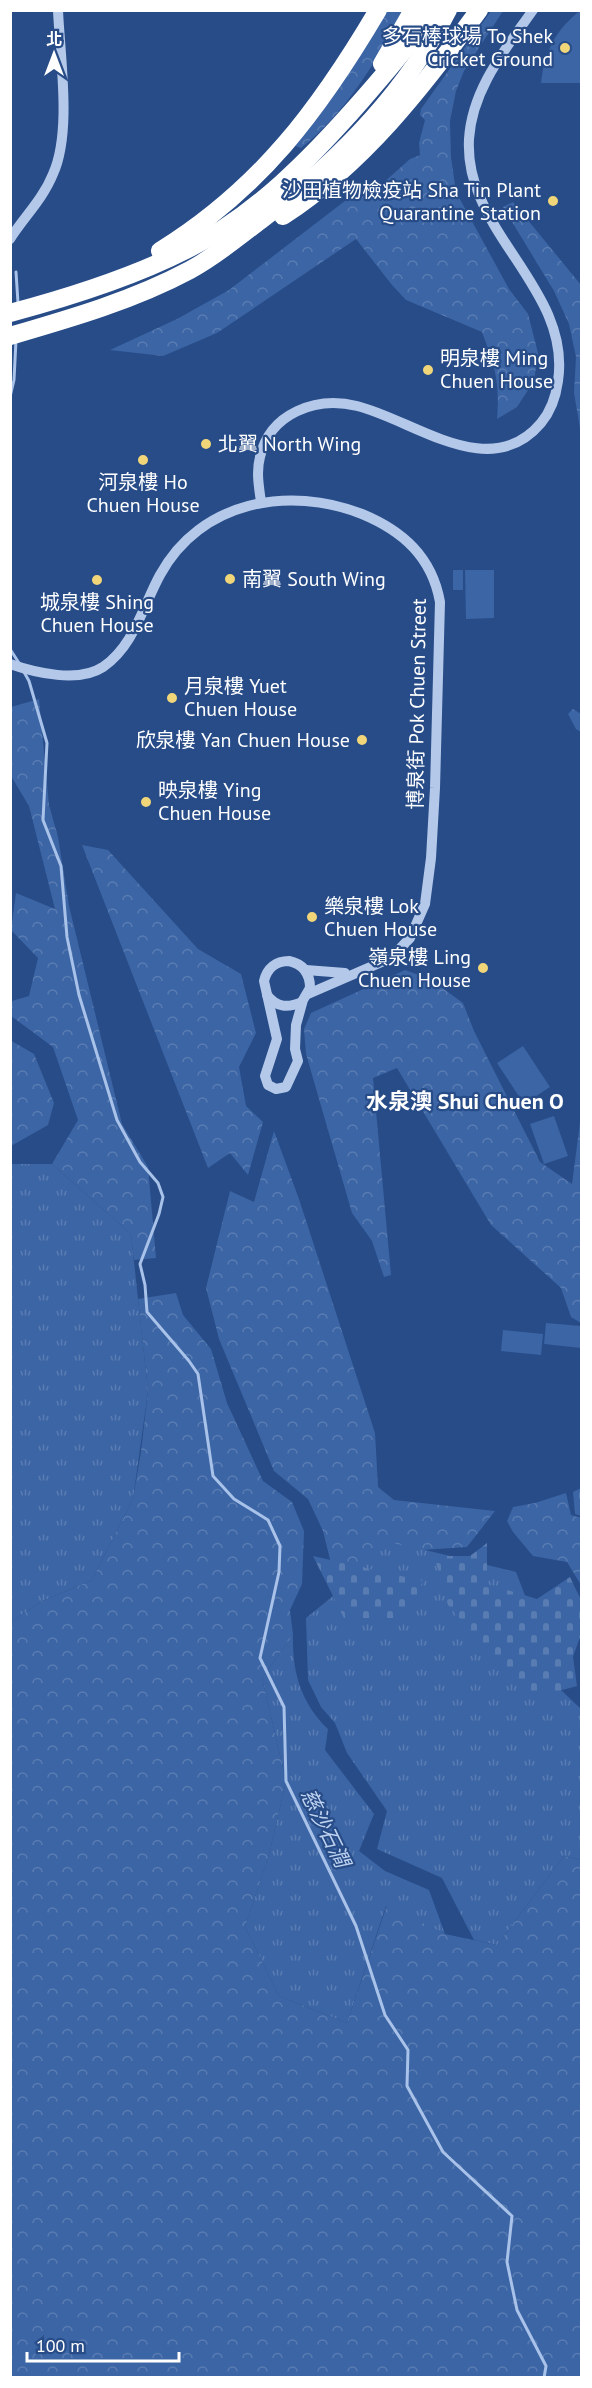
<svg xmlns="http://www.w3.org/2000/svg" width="592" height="2388" font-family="'PT Sans','Noto Sans TC',sans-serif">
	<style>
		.grass { fill: url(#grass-tufts) }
		.forest { fill: url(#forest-crowns) }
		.cemetery { fill: url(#cemetery-stones) }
		.pitch { fill: #3c65a5 }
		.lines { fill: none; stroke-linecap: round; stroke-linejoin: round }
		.stream { stroke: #a8c2e9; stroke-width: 3 }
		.minor { stroke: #b4c8e9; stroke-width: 10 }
		.highway { stroke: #fff; stroke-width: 18 }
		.poi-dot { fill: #f1d679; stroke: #274c88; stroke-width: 2 }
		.labels { text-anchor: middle; stroke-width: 4.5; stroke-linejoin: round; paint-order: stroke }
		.poi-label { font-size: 20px; fill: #fff; stroke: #274c88; text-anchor: start }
		.street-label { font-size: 20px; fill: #fff; stroke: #274c88 }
		.water-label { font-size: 21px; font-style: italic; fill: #bfd3f0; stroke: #274c88 }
		.quarter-label { font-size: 22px; font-weight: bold; fill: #fff; stroke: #274c88 }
	</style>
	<defs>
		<pattern id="grass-tufts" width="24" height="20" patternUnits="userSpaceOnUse" patternTransform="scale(1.5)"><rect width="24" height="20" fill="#3c65a5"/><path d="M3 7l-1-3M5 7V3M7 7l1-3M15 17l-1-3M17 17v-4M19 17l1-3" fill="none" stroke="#597cb2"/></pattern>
		<pattern id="forest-crowns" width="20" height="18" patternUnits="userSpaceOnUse" patternTransform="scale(1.5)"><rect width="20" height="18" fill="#3c65a5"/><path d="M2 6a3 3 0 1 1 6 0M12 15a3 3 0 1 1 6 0" fill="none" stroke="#597cb2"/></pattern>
		<pattern id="cemetery-stones" width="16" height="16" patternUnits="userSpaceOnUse" patternTransform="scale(1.5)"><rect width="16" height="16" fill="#3c65a5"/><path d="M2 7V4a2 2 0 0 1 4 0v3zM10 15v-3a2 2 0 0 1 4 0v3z" fill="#597cb2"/></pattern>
	</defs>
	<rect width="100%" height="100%" fill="#274c88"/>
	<!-- grass -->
	<g class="grass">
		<path d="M11,1164H52L131,1234L148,1391L133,1499L92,1580L40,1602L11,1622Z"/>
		<path d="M388,1541L516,1572L561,1690L581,1709L582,1860L564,1856L497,1945L474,1940L442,1878L377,1849L387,1811L347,1753L335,1723L321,1707L308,1680L306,1618L338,1592Z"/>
		<path d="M293,1635C292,1672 301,1703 328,1729L325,1750L374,1814L359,1851L385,1871L429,1890L445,1934L386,1906L347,2023L279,1996L245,1927L269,1855L286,1781L262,1678Z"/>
	</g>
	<!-- forest -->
	<g class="forest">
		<path d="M385,11H403C377,60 346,113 301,148L293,145Z"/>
		<path d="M491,11H503L464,71L456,91L450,121L451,157L456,192L509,289L528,314L538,353L534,381L517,407L497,419C500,381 495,367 482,332L406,300L392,285L356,239L217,333L163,356L110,350L177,319L229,290L367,184H382L410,159L420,155L419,143L425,120L420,115L421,109Z"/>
		<path d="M513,202L581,285V434L574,393L576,357L569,324L554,291L503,207Z"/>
		<path d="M39,699L49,805L58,837L69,906L122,1124L148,1167L156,1258L134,1260L131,1234L52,1164L78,1120L53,1047L11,1016V998L12,1001L29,996L38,958L11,930L16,893L55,909L29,806L11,776V707Z"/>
		<path d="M573,709L581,714V732L576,729L568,714Z"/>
		<path d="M82,845L108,850L198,949L241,974L256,1033L239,1067L246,1106L263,1122L248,1175L230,1153L208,1168Z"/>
		<path d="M405,970L430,979L463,1003L474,1031L540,1162L572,1184L581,1115V1323L571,1317L561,1288L491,1225L397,1068L373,1078L391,1275L384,1277L372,1241L352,1213L306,1054L304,1029L311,1013Z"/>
		<path d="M10,1040L34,1054L54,1103L48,1125L11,1146Z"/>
		<path d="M274,1131L299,1199L375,1433L378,1487L394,1500L495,1511L467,1547L423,1550L388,1542L338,1592L323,1531L308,1499L274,1471L219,1339L206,1288L230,1191L254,1202Z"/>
		<path d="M176,1293L183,1315L211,1349L227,1403L263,1481L292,1502L304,1531L302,1584L290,1610L293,1635L262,1678L286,1781L269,1855L245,1927L279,1996L347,2023L387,1905L445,1934L497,1945L564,1856L581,1860V2377H11V1622L40,1602L92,1580L133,1499L141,1451L148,1391L138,1299Z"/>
		<path d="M566,1493L571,1515L581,1518V1585L567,1562L533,1556L513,1532L507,1521L513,1507L535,1503Z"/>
	</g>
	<!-- cemetery -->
	<g class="cemetery">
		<path d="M581,1488V1516L575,1514L573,1492Z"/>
		<path d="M487,1543V1584L537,1599L570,1577L581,1600V1634L573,1657L577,1686L530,1699L448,1605L434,1556H470Z"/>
		<path d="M313,1556L423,1581L406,1618H344Z"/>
	</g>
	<!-- pitch -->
	<g class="pitch">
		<path d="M581,10V83H541C544,52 556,29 581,10Z"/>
		<rect x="453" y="570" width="10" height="20"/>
		<path d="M465,570H494V618L466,619Z"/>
		<path d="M523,1046L550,1087L524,1104L497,1063Z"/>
		<path d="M554,1116L568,1156L544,1164L530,1124Z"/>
		<path d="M546,1323L581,1326V1348L544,1344Z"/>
		<path d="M503,1330L543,1334L541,1355L501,1351Z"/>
	</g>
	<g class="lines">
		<!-- stream -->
		<g class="stream">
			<path d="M16,272L18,303"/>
			<path d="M10,397L14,380L16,340"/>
			<path d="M10,649L19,663"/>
			<path d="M24,672L29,681L47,743L43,820L61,866L67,937L79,995L117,1120L140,1162L158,1183L163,1197L159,1214L140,1264L145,1285L147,1312L189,1361L198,1374L213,1476L234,1499L268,1520L280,1546L279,1572L260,1658L284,1707L286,1781L356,1926L385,2015L408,2050L407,2086L443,2152L512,2216L507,2262L517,2310L546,2366L544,2378"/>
		</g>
		<!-- minor -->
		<g class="minor">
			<path d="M10,239C24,217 43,199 53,174C72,132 60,58 58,10"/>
			<path d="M261,502C259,487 256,472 260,457C270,413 316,396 357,406C414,420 490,484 541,423C551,411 556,396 558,381C569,309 505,258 480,197C472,179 468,158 469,139C472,89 505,50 533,10"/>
			<path d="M10,664C36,673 79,683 103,667C134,646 143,606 160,575C200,501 289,485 362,514C403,531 432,557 440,602L435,788L431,858L425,904L410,938L391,958L308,994"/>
			<path d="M289,961C303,964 310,973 310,988L303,1000L296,1025L295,1049L298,1061L286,1087L276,1089L268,1085L265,1076L277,1039L264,981C267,968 276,961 289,961Z"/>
			<path d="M306,970L345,973"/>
			<path d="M267,995C277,1008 288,1008 302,1002"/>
		</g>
		<!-- highway -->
		<g class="highway">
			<path d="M382,64L413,10"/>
			<path d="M283,216C363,164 423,87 479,10"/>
			<path d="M160,251C260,189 319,110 378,10"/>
			<path d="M10,313C70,297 131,278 186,250C255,216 312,157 362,100C387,71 412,43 432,10"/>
			<path d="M10,336C72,318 134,300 190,270C216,256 237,238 261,220C335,164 405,94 448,10"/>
		</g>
	</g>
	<!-- markers -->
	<g class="poi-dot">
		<circle cx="565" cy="48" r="6"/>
		<circle cx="553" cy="201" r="6"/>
		<circle cx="428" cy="370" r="6"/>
		<circle cx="206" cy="444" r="6"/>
		<circle cx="143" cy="460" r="6"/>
		<circle cx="230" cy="579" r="6"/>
		<circle cx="97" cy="580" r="6"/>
		<circle cx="172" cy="698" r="6"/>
		<circle cx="362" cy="740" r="6"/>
		<circle cx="146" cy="802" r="6"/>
		<circle cx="312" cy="917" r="6"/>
		<circle cx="483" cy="968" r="6"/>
	</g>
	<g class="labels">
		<!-- poi labels -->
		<g class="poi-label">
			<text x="553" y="43" text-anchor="end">多石棒球場 To Shek<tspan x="553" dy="23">Cricket Ground</tspan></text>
			<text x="541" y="197" text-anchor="end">沙田植物檢疫站 Sha Tin Plant<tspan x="541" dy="23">Quarantine Station</tspan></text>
			<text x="440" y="365">明泉樓 Ming<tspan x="440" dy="23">Chuen House</tspan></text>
			<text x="218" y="451">北翼 North Wing</text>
			<text x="143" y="489" text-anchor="middle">河泉樓 Ho<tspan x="143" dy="23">Chuen House</tspan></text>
			<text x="242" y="586">南翼 South Wing</text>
			<text x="97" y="609" text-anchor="middle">城泉樓 Shing<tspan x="97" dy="23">Chuen House</tspan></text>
			<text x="184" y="693">月泉樓 Yuet<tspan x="184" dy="23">Chuen House</tspan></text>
			<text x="350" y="747" text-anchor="end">欣泉樓 Yan Chuen House</text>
			<text x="158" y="797">映泉樓 Ying<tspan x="158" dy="23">Chuen House</tspan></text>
			<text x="324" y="913">樂泉樓 Lok<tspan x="324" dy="23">Chuen House</tspan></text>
			<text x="471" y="964" text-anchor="end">嶺泉樓 Ling<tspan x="471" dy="23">Chuen House</tspan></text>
		</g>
		<!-- street labels -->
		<g class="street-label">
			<text transform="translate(417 704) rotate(-89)" y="7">博泉街 Pok Chuen Street</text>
		</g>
		<!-- water labels -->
		<g class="water-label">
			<text transform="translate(325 1828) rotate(64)" y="7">慈沙石澗</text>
		</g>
		<!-- quarter labels -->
		<g class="quarter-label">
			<text x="465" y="1109">水泉澳 Shui Chuen O</text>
		</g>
	</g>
	<!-- border -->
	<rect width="592" height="2388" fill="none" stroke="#ffffff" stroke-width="24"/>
	<!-- north arrow -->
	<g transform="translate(54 54)" stroke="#274c88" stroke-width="4.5" paint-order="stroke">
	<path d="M0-4.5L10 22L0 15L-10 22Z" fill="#ffffff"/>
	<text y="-9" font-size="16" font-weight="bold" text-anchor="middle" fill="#ffffff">北</text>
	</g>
	<!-- scale -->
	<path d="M27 2352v9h152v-9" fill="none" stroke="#ffffff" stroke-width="3"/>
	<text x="36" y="2352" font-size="18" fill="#ffffff" stroke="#274c88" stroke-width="4.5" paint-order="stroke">100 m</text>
</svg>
